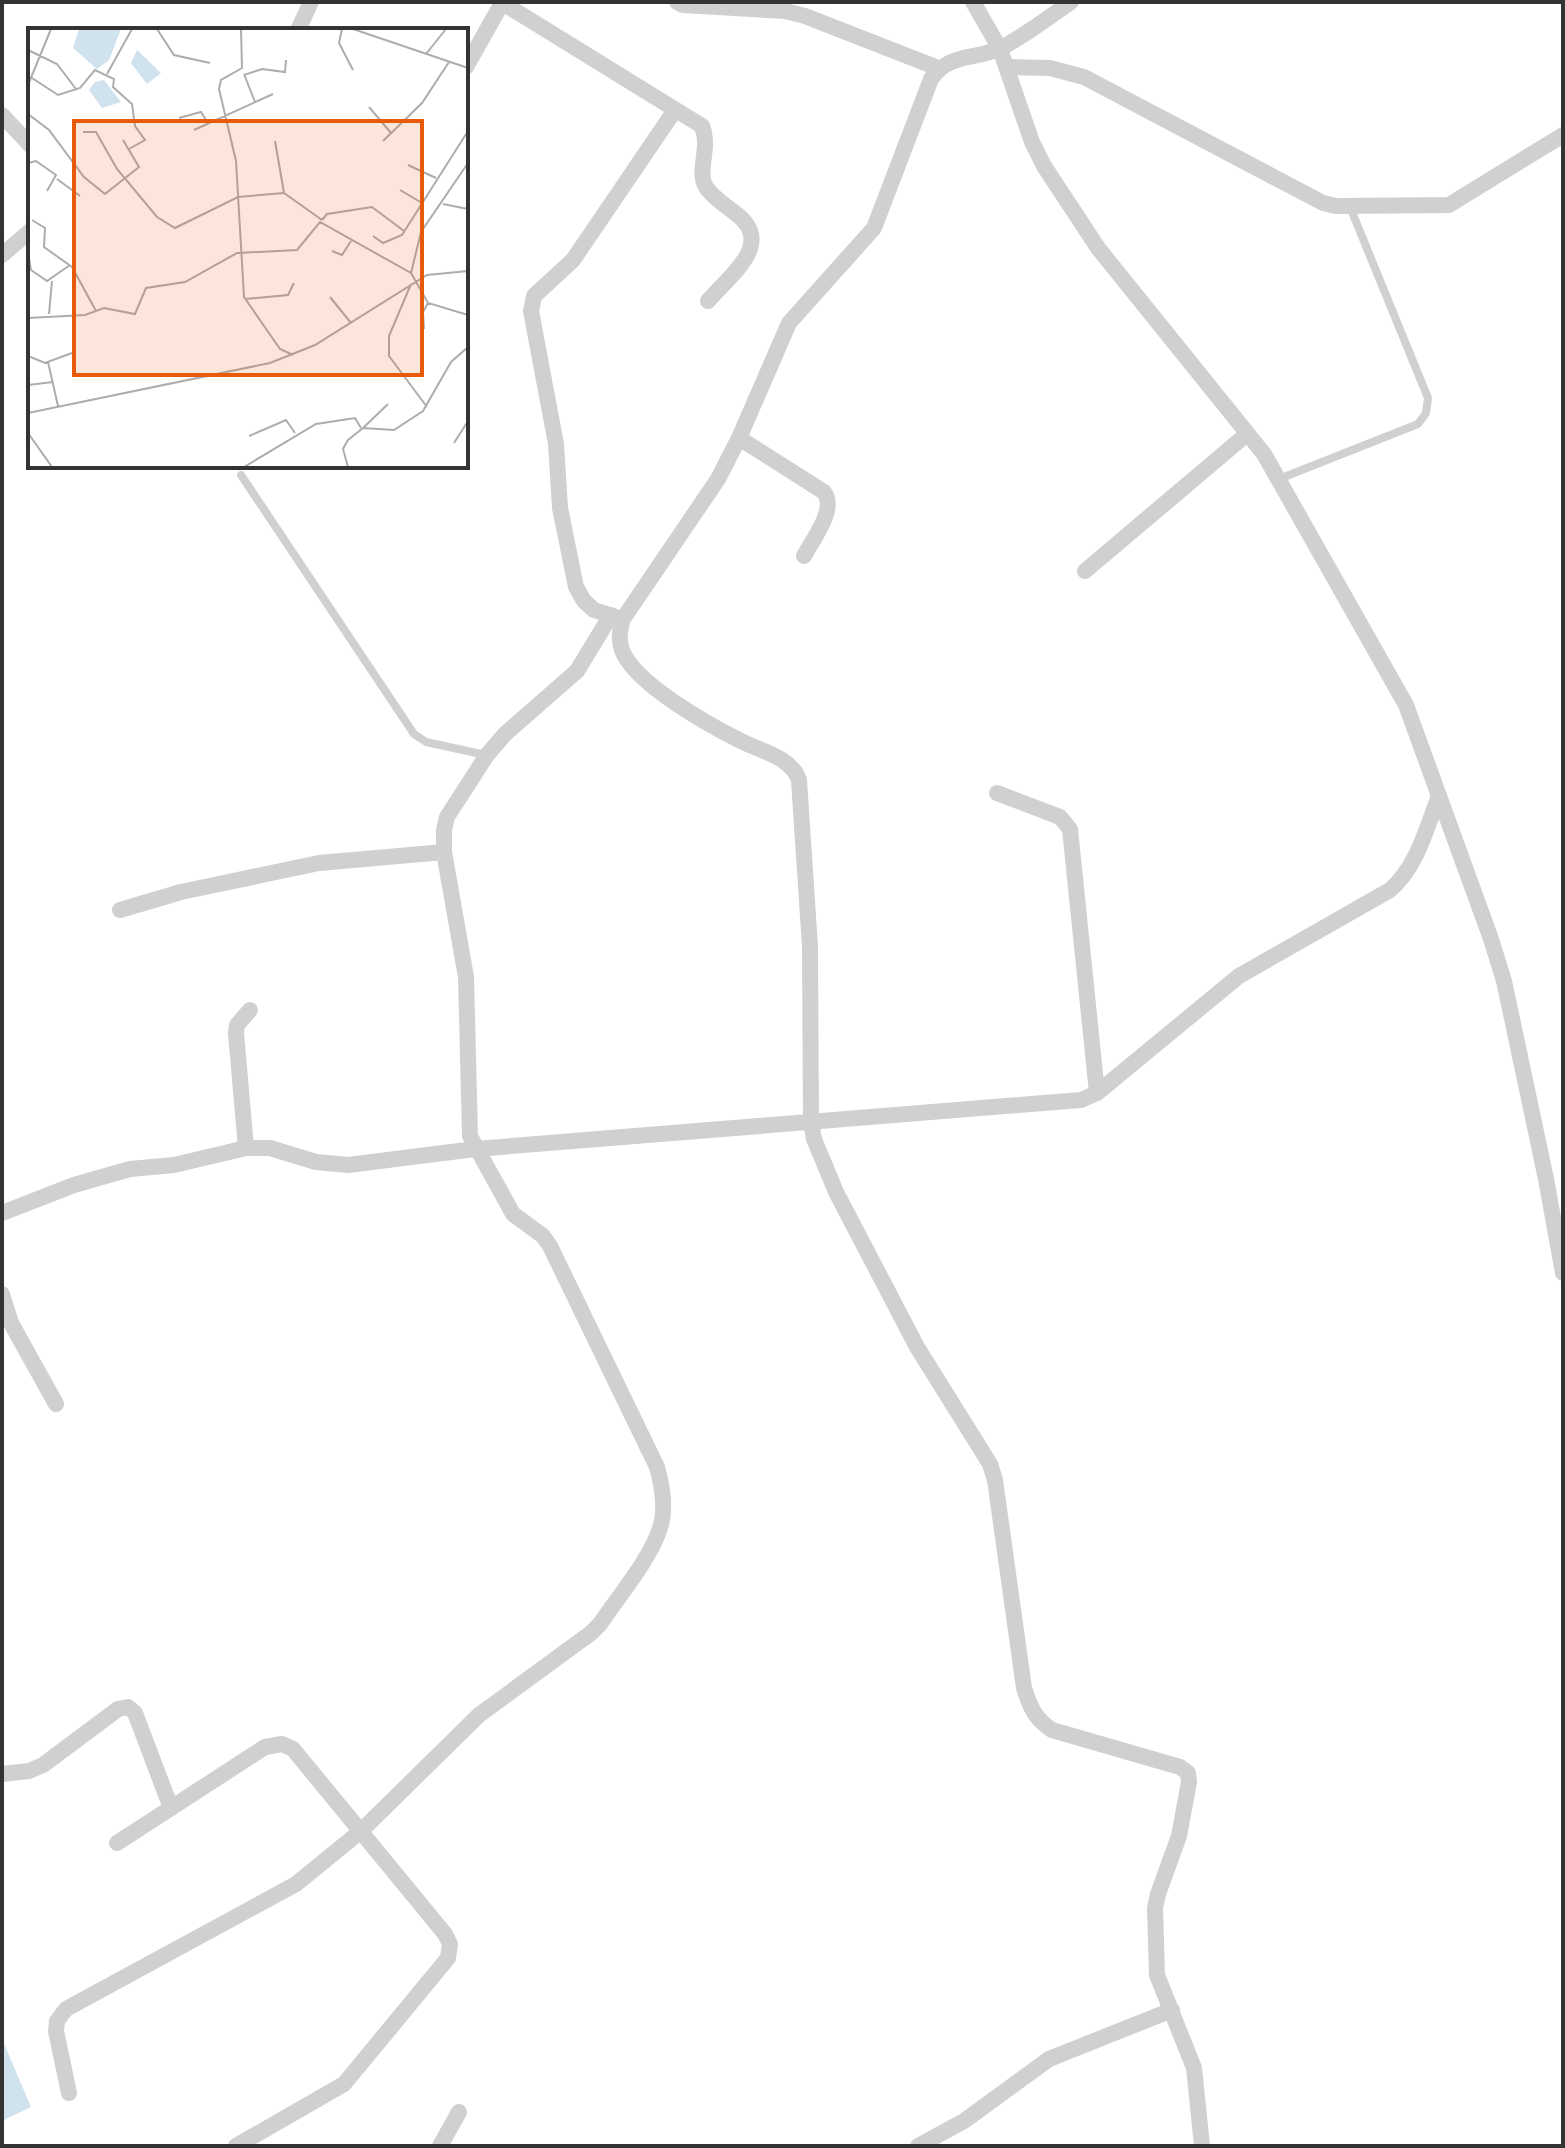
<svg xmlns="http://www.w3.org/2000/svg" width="1565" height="2148" font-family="Helvetica,sans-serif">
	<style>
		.water { fill: #cfe2ee }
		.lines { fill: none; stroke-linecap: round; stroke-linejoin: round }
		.lane { stroke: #d0d0d0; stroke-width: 8 }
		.street { stroke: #d0d0d0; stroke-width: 16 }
		.inset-road { fill: none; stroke: #adadad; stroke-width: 2 }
		.view { fill: #e8590c; fill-opacity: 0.15; stroke: #e8590c; stroke-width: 4 }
		.inset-edge { fill: none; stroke: #333; stroke-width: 4 }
	</style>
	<rect width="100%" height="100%" fill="#fff"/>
	<!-- water -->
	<path class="water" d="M2,2039L31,2107L2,2121Z"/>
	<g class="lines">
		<!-- lane -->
		<g class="lane">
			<path d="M241,475L414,734L426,742L486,755"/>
			<path d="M1279,479L1418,424L1426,413L1428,398L1350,207"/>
		</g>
		<!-- street -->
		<g class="street">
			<path d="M501,2L702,126C711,149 696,171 706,187C713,198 729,208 739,216C773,246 729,276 708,301"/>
			<path d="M677,2L683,5L785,11L805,16L938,68"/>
			<path d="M973,2L1000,49L1032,142L1044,166L1098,248L1264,454L1406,705L1491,939L1504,981L1546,1179L1563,1273"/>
			<path d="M1071,2C1049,17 1027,34 1003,47C977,61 951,51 931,79L874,228L789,323L739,438L718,479L623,619C620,630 618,639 622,650C634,683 707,724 739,740C759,751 791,756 799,780L810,947L811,1122L814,1139L836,1192L917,1347L990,1464L995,1480L1024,1688C1030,1707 1035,1719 1052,1730L1180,1767L1188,1773L1189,1782L1179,1836L1158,1894L1155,1908L1157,1975L1194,2068L1202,2146"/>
			<path d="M298,30L311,2"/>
			<path d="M466,67L502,3"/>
			<path d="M1007,67L1050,68L1084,77L1323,203L1336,206L1449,205L1563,135"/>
			<path d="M2,115L30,145"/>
			<path d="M2,255L30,231"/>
			<path d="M739,438L824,492C837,509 813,539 804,556"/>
			<path d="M1085,571L1247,434"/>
			<path d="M619,618L594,610L584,601L576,587L560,508L556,444L531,311L534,296L573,260L675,110"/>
			<path d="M997,793L1060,817L1070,829L1097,1093"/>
			<path d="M120,910L181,892L319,863L444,852"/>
			<path d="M246,1148L236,1033L237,1025L250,1010"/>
			<path d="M2,1213L74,1185L130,1169L174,1165L246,1148H270L316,1162L348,1165L475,1149L1081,1100L1097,1093L1239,976L1390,890C1417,867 1426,829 1439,796"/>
			<path d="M2,1294L11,1323L56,1404"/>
			<path d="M2,1774L29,1771L43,1765L118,1709L128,1707L135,1713L171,1808"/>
			<path d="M117,1843L265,1747L282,1744L293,1749L445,1934L450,1944L448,1958L344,2084L236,2146"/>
			<path d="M69,2093L56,2031L57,2021L66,2009L296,1884L361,1831L479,1715L591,1633L600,1624C618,1597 651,1558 660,1528C666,1510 662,1485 657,1467L550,1246L543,1236L513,1214L470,1136L466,977L444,852V830L447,817L487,755L505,734L577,671L611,615"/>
			<path d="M440,2146L459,2112"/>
			<path d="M918,2146L964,2121L1049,2059L1172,2010"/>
		</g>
	</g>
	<!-- overview -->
	<g transform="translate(28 28)">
		<rect width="440" height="440" fill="#fff"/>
		<path d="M51,1H93L81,32L69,41L45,20ZM109,22L133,45L119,56L103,35ZM76,52L93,74L74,80L61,62L67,54Z" fill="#cfe2ee"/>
		<path class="inset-road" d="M129,1L146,27L182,35M213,1L214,40L193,52L191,61L208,133L216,269L252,321L265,327M314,1L311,15L325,42M325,1L440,40M0,22L29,36L48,61M398,26L418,1M79,46L104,1M216,46L227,74M216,47L234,41L257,44L258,32M4,50L30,67L52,60L67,42L86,51L85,59L104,76L107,98L117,112L101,121M0,57L23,1M341,79L363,105M0,86L21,102L56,149L77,166L111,139L95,112M151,90L173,84L180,95M166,102L245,66M55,104H68L89,141L129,189L147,200L210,169L256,165L294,192M247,113L256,165M355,113L394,75L421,34M0,135L8,133L28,147L19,163M380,137L408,150M29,151L52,168M372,162L394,175M415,176L440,181M4,192L17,200L16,219L44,239L68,283M294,192L299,186L344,179L376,203M345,208L355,215L374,207L440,103M304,223L314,227L323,213M0,224L3,242L19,253L42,237M383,245L393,204L440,135M383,256L361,308V328L399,379M302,269L323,295M217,271L260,267L266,255M21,286L24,253M0,290L57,287L76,280L107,286L118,260L157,254L209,225L269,222L292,194L383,245L400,275L440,287M396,301L395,284L400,275M0,328L17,335L44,325M0,333V358M20,334L30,378M0,357L25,354M0,385L242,335L287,317L399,247L440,243M335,400L360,376M0,405L24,439M221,408L258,392L267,405M426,415L440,393M216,439L288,396L327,390L333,400M320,439L315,421L320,412L335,400L366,402L395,383L423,334L440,319"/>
		<path class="view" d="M46,93H394V347H46Z"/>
		<rect width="440" height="440" class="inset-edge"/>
	</g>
	<!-- border -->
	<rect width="1565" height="2148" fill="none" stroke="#333333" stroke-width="8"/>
</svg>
